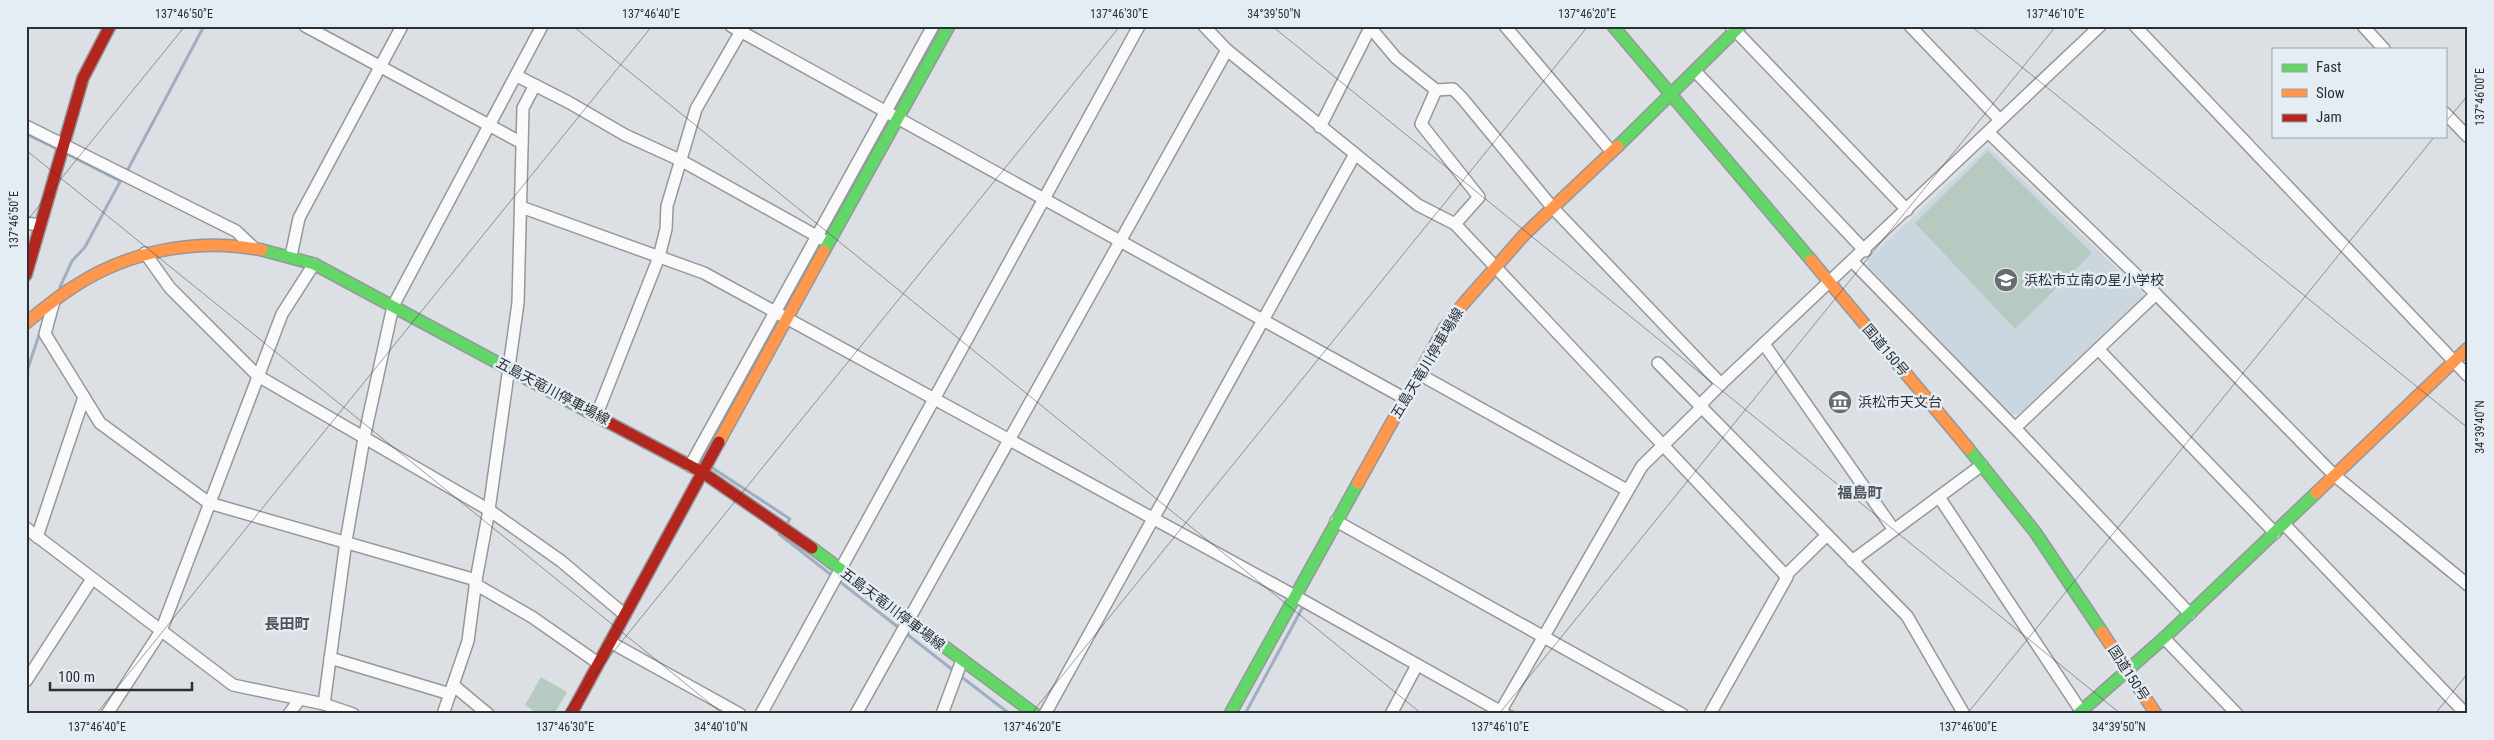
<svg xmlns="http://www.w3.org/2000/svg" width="2494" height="740" font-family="'Roboto Condensed','Noto Sans JP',sans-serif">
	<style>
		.built { fill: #ccd6df }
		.green { fill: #b6cac2 }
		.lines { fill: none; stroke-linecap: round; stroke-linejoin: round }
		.stream { stroke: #a0aec3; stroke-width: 3 }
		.street-casing { stroke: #94989b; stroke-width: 14 }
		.fast-casing { stroke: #94989b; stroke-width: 14 }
		.slow-casing { stroke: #94989b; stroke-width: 14 }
		.jam-casing { stroke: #94989b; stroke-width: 14 }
		.street { stroke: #fafafb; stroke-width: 11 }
		.fast { stroke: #63d668; stroke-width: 11 }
		.slow { stroke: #ff974d; stroke-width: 11 }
		.jam { stroke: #b3261e; stroke-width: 11 }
		.ticks { fill: none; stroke: #2c2f32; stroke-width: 1; stroke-opacity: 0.45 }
		.labels { text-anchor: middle; stroke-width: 5; stroke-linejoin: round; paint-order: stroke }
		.poi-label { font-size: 14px; fill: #2c2f32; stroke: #e5edf4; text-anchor: start }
		.street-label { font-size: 14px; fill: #2c2f32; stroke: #e5edf4 }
		.neighbourhood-label { font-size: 15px; font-weight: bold; fill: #4d545a; stroke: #e5edf4 }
		.neatline { fill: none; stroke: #2c2f32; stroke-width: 2 }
		.ticks-label { font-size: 12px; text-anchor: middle; fill: #2c2f32 }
	</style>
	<rect width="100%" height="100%" fill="#dce0e4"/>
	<!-- built -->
	<path class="built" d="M1988,147L2145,295L2019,414H2011L1868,266V259Z"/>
	<!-- green -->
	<g class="green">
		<path d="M1988,151L2092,253L2015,329L1915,223Z"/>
		<path d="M541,677L567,692L554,714H538L525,705Z"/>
	</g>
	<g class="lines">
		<!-- stream -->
		<g class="stream">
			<path d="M26,134L57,149"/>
			<path d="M67,154L120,181"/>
			<path d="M126,173L204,26"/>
			<path d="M60,287L72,261L85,247L122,178"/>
			<path d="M26,374L40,332"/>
			<path d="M704,462L700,459L749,370"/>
			<path d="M711,467L790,519L788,522"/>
			<path d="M779,534L954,671"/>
			<path d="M2404,540L2451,578"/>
			<path d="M2462,587L2468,592"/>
			<path d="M959,675L1010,714"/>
			<path d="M1505,709L1519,714"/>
			<path d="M1245,714L1305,603"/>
		</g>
		<!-- street casing -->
		<g class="street-casing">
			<g id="street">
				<path d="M305,26L522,143"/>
				<path d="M731,26L1404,398"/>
				<path d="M1204,26L1227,50L1418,205L1455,224L1787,577L1710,714"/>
				<path d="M1369,26L1396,58L1436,90L1421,124L1479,197L1455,224"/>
				<path d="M1505,26L1611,151"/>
				<path d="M1731,26L1907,210"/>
				<path d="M1910,26L2000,120"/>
				<path d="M2135,26L2468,376"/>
				<path d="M2363,26L2384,49"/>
				<path d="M1695,71L1865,251"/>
				<path d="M517,76L570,103L625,135L682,161L822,239"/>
				<path d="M1436,90L1453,89L1462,98L1552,207L1721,384"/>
				<path d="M2445,113L2468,137"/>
				<path d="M26,126L236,231L253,247"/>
				<path d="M1320,127L1371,26"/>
				<path d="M1989,133L2156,294L2334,475L2468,585"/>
				<path d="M521,207L704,273L1295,596L1505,714"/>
				<path d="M26,223L40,225"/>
				<path d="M145,253L170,288L258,376L489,510L561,561L625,615"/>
				<path d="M291,256L299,218L402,26"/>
				<path d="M1853,262L2015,428L2190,614"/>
				<path d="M54,301L45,334L100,423L209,503L476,580"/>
				<path d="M1764,344L1894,530"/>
				<path d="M2098,349L2275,533"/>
				<path d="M1658,363L1907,616L1964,714"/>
				<path d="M1419,374L1627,490"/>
				<path d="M597,414L659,257L666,229L667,206L696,109L744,26"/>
				<path d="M2015,428L2156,294"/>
				<path d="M690,466L933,26"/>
				<path d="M1939,497L2081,711"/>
				<path d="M1336,521L1682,714"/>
				<path d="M2284,524L2466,714"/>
				<path d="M26,528L233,685L324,704L353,714"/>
				<path d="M37,537L84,397"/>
				<path d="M1852,561L1982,465"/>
				<path d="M1785,576L1827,535"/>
				<path d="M475,584L532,617L598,663"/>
				<path d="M2164,638L2237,714"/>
				<path d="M610,642L740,714"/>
				<path d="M330,658L450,694"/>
				<path d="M26,681L92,579"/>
				<path d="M453,685L488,714"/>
				<path d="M324,704L346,541L364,438L393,306L542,26"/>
				<path d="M107,714L161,631L282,314L314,264"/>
				<path d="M289,714L299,700"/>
				<path d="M443,714L468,641L476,580L489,510L518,303L523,108L535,85"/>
				<path d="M761,714L1139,26"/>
				<path d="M856,714L1227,50"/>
				<path d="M942,714L962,660"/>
				<path d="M1045,714L1355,154"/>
				<path d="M1391,714L1417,665"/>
				<path d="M1499,714L1642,466L1702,407L1704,401L1721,384L2100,26"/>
			</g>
		</g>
		<!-- fast casing -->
		<g class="fast-casing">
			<g id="fast">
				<path d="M1613,26L1811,260"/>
				<path d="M1618,146L1740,26"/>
				<path d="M262,250L314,264L587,411"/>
				<path d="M824,251L949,26"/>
				<path d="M1968,448L2035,532L2102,632"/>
				<path d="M812,548L1035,714"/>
				<path d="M1230,714L1358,483"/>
				<path d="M2078,714L2164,638L2316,493"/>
			</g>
		</g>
		<!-- slow casing -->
		<g class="slow-casing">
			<g id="slow">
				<path d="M1811,260L1968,448"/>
				<path d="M26,323C42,310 57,297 75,286C129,251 198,237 262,250"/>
				<path d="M719,442L824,251"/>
				<path d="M1358,483L1445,327L1464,303L1524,235L1618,146"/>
				<path d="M2316,493L2468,348"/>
				<path d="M2102,632L2156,714"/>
			</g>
		</g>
		<!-- jam casing -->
		<g class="jam-casing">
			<g id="jam">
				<path d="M26,275L83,78L110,26"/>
				<path d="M587,411L702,472L812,548"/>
				<path d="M571,714L719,442"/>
			</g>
		</g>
		<!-- street -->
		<use href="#street" class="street"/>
		<!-- fast -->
		<use href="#fast" class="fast"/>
		<!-- slow -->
		<use href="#slow" class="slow"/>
		<!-- jam -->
		<use href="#jam" class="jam"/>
	</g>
	<!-- ticks -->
	<path class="ticks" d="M573,26L1422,714M1272,26L2121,714M1971,26L2468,428M2445,123L2468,95M26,150L723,714M26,222L185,26M96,714L652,26M563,714L1120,26M1031,714L1588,26M1499,714L2056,26M1967,714L2435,136M2435,714L2468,673"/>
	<!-- icons -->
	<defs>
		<g id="school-disc" transform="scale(1.25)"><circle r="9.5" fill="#6a6d70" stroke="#e5edf4"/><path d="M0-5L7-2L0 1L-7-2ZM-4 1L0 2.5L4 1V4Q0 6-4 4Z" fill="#fff"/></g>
		<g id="museum-disc" transform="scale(1.25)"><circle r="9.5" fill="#6a6d70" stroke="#e5edf4"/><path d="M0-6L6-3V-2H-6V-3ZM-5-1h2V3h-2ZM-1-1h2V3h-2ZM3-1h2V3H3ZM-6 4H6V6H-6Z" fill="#fff"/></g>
	</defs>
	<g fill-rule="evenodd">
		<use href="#school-disc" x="2006" y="280"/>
		<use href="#museum-disc" x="1840" y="402"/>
	</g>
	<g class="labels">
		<!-- poi labels -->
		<g class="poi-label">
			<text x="2024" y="285">浜松市立南の星小学校</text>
			<text x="1858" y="407">浜松市天文台</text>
		</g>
		<!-- street labels -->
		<g class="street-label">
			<text transform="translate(1886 350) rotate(50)" y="5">国道150号</text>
			<text transform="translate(1427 363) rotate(-59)" y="5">五島天竜川停車場線</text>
			<text transform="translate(553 391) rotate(28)" y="5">五島天竜川停車場線</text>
			<text transform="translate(893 609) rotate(37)" y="5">五島天竜川停車場線</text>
			<text transform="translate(2129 673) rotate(57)" y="5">国道150号</text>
		</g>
		<!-- neighbourhood labels -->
		<g class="neighbourhood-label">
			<text x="1860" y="498">福島町</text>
			<text x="287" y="629">長田町</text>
		</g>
	</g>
	<!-- border -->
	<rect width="2494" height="740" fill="none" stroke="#e5edf4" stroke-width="55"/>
	<!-- legend -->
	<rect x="2272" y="48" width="175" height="90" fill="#e5edf4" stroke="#9ba1a6"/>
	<rect x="2282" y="64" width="25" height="8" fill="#63d668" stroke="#9ba1a6"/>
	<text x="2316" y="72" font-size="15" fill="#2c2f32">Fast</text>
	<rect x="2282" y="89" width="25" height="8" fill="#ff974d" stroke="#9ba1a6"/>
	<text x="2316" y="98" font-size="15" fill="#2c2f32">Slow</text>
	<rect x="2282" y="114" width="25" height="8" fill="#b3261e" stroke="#9ba1a6"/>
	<text x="2316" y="122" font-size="15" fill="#2c2f32">Jam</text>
	<!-- scale -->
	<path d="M50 682v8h142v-8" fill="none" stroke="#2c2f32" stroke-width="2.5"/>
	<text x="58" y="682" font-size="15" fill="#2c2f32" stroke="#e5edf4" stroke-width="4" paint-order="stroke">100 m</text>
	<rect x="28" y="28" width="2438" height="684" class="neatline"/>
	<g class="ticks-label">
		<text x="184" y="18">137°46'50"E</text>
		<text x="651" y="18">137°46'40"E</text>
		<text x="1119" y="18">137°46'30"E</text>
		<text x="1274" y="18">34°39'50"N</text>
		<text x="1587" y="18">137°46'20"E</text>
		<text x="2055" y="18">137°46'10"E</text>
		<text transform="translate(2480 97) rotate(-90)" y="4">137°46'00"E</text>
		<text transform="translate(14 220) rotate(-90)" y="4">137°46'50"E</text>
		<text transform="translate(2480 427) rotate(-90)" y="4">34°39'40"N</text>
		<text x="97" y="731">137°46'40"E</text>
		<text x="565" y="731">137°46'30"E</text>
		<text x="721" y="731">34°40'10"N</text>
		<text x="1032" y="731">137°46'20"E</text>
		<text x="1500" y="731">137°46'10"E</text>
		<text x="1968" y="731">137°46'00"E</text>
		<text x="2119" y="731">34°39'50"N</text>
	</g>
</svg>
